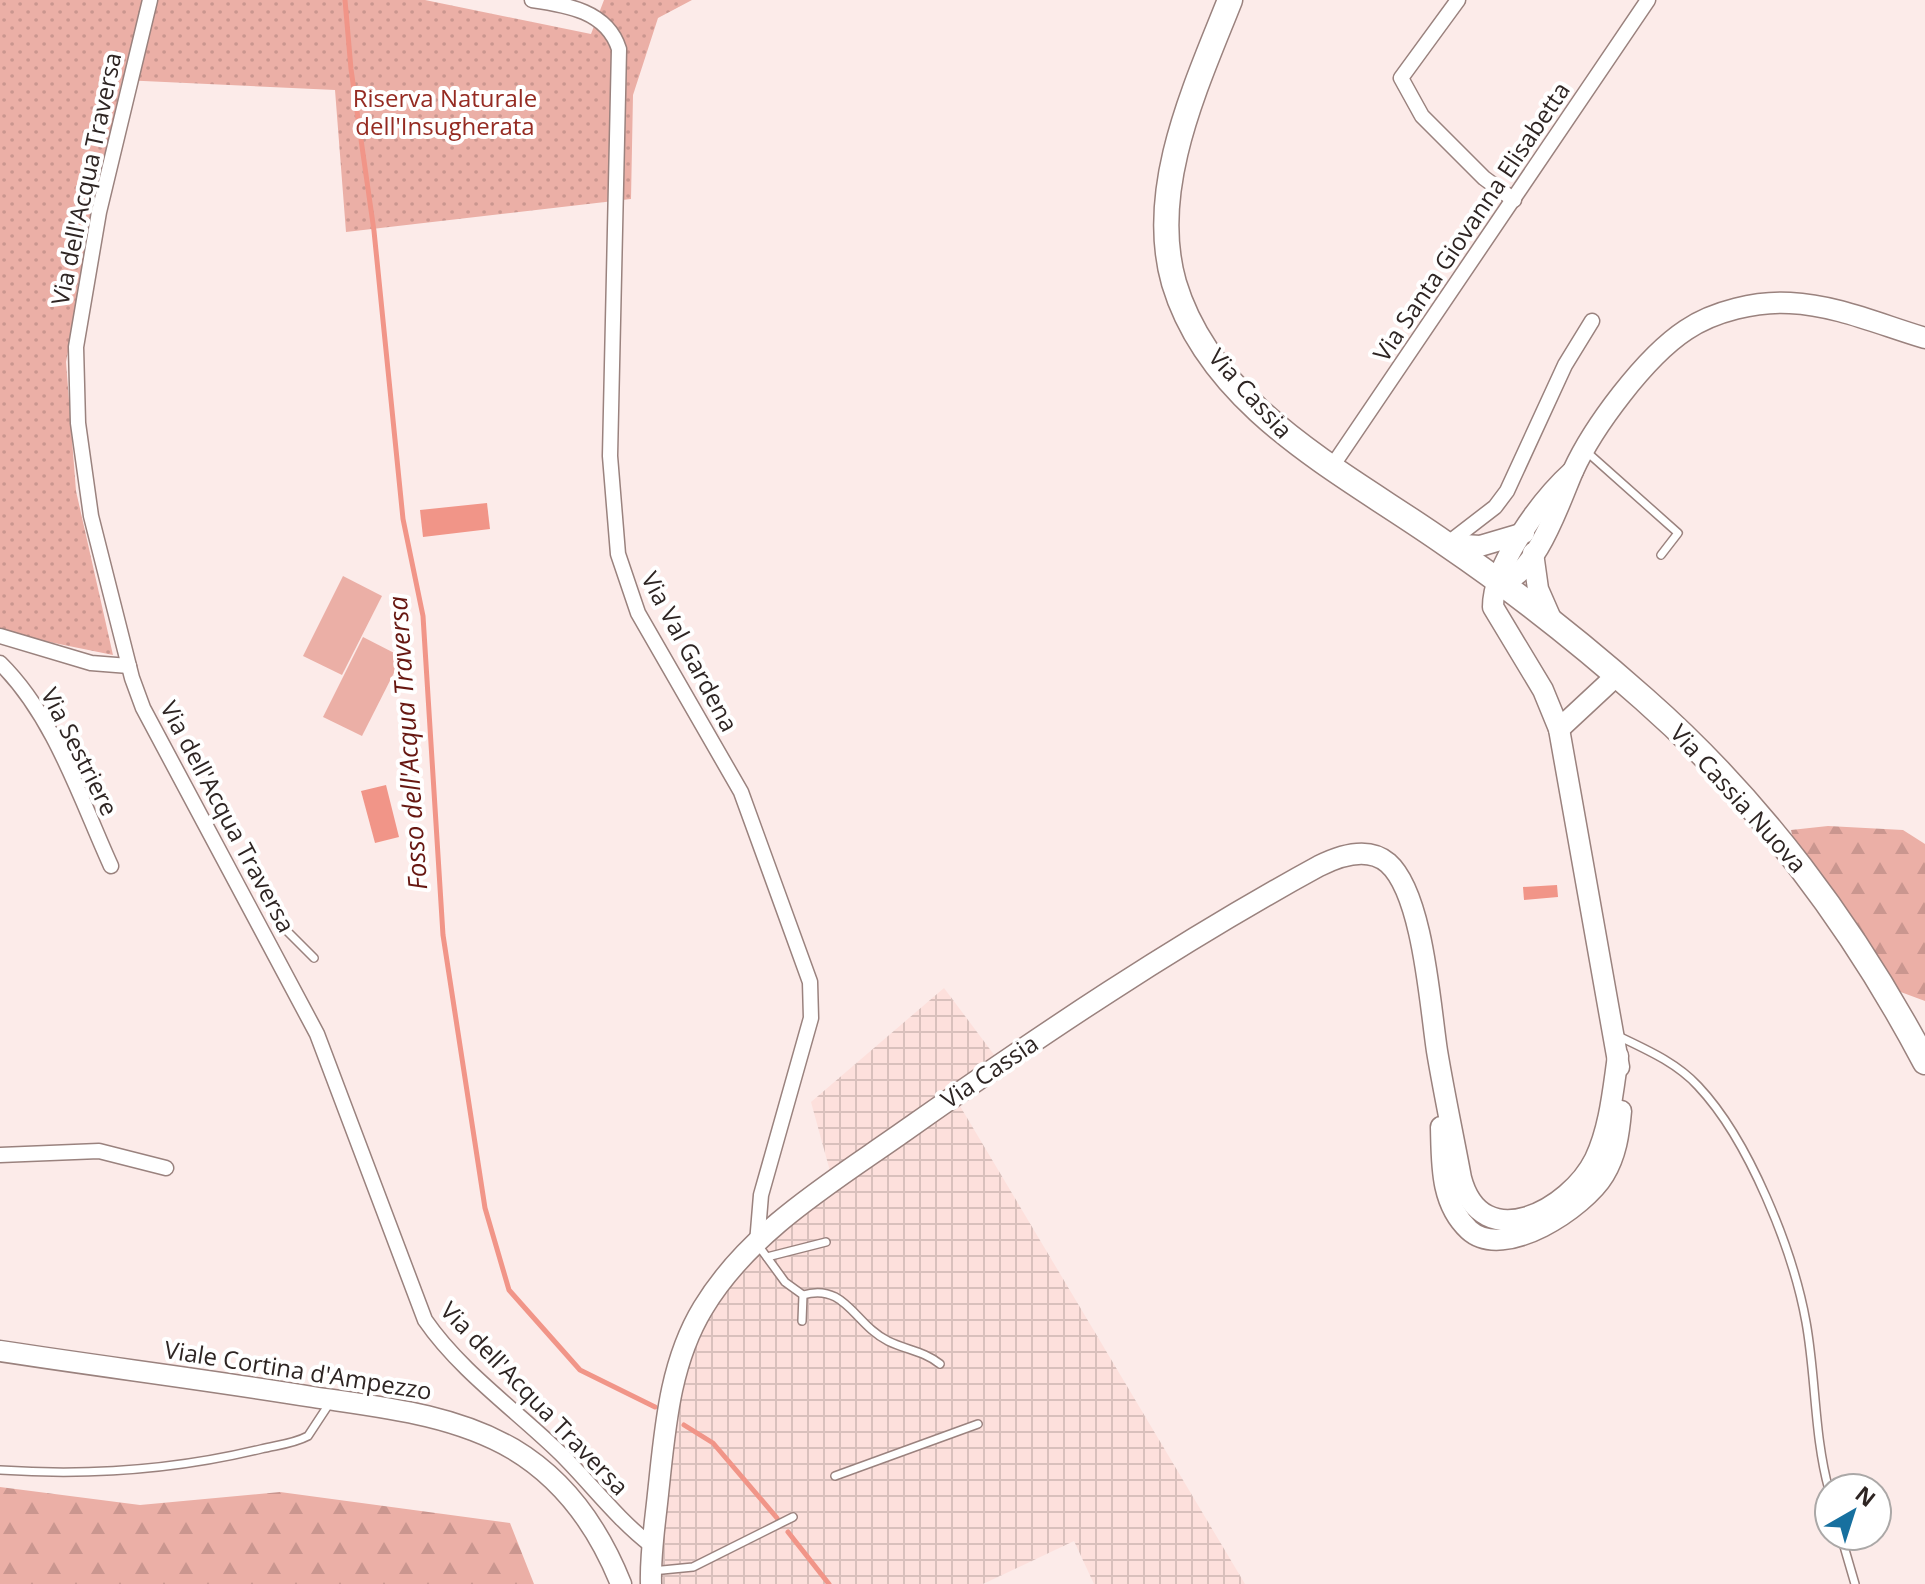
<svg xmlns="http://www.w3.org/2000/svg" width="1925" height="1584" font-family="'Open Sans',sans-serif">
	<style>
		.industrial { fill: url(#industrial-grid) }
		.grass { fill: #ebafa6 }
		.forest { fill: url(#forest-firs) }
		.park { fill: url(#park-dots) }
		.water { fill: #f19588 }
		.lines { fill: none; stroke-linecap: round; stroke-linejoin: round }
		.stream { stroke: #f19588; stroke-width: 5 }
		.lane-casing { stroke: #9a827e; stroke-width: 10 }
		.street-casing { stroke: #9a827e; stroke-width: 17 }
		.secondary-casing { stroke: #9a827e; stroke-width: 23 }
		.primary-casing { stroke: #9a827e; stroke-width: 27 }
		.lane { stroke: #fff; stroke-width: 7 }
		.street { stroke: #fff; stroke-width: 14 }
		.secondary { stroke: #fff; stroke-width: 20 }
		.primary { stroke: #fff; stroke-width: 24 }
		.labels { text-anchor: middle; stroke-width: 8; stroke-linejoin: round; paint-order: stroke }
		.park-label { font-size: 24px; fill: #952b22; stroke: #fff }
		.street-label { font-size: 24px; fill: #2e2523; stroke: #fff }
		.water-label { font-size: 26px; font-style: italic; fill: #671711; stroke: #fff }
	</style>
	<defs>
		<pattern id="industrial-grid" width="8" height="8" patternUnits="userSpaceOnUse" patternTransform="scale(2)"><rect width="8" height="8" fill="#fde0dc"/><path d="M0 4h8M4 0v8" fill="none" stroke="#d9c0bc"/></pattern>
		<pattern id="forest-firs" width="22" height="20" patternUnits="userSpaceOnUse" patternTransform="scale(2)"><rect width="22" height="20" fill="#ebafa6"/><path d="M5 1l3.5 6h-7zM16 11l3.5 6h-7z" fill="#ca968f"/></pattern>
		<pattern id="park-dots" width="8" height="8" patternUnits="userSpaceOnUse" patternTransform="scale(2)"><rect width="8" height="8" fill="#ebafa6"/><path d="M2 2h.1M6 6h.1" fill="none" stroke="#ca968f" stroke-width="1.8" stroke-linecap="round"/></pattern>
	</defs>
	<rect width="100%" height="100%" fill="#fcebe9"/>
	<!-- industrial -->
	<path class="industrial" d="M944,988L1001,1064L954,1096L1245,1584H1094L1074,1541L983,1584H651L664,1432L704,1306L833,1182L811,1102Z"/>
	<!-- grass -->
	<g class="grass">
		<path d="M343,576L382,596L342,675L303,656Z"/>
		<path d="M363,637L402,657L362,736L323,717Z"/>
	</g>
	<!-- forest -->
	<g class="forest">
		<path d="M1828,826L1903,830L1925,844V1001L1898,991L1793,839L1791,830Z"/>
		<path d="M0,1487L140,1505L280,1492L510,1523L534,1584H0Z"/>
	</g>
	<!-- park -->
	<path class="park" d="M0,0H425L591,34L604,0H692L658,18L633,95L631,199L346,232L335,90L122,80L66,362L76,491L113,655L0,632Z"/>
	<!-- water -->
	<g class="water">
		<path d="M487,503L490,529L423,537L420,510Z"/>
		<path d="M386,785L399,837L375,843L361,791Z"/>
		<path d="M1557,885L1558,897L1524,900L1523,887Z"/>
	</g>
	<g class="lines">
		<!-- stream -->
		<g class="stream">
			<path d="M345,0L351,69L374,231L403,519L423,616L443,935L485,1208L509,1290L580,1370L655,1407"/>
			<path d="M684,1425L713,1443L777,1518"/>
			<path d="M788,1532L829,1584"/>
		</g>
		<!-- lane casing -->
		<g class="lane-casing">
			<g id="lane">
				<path d="M1587,452L1678,533L1661,555"/>
				<path d="M264,890L288,932L314,958"/>
				<path d="M1616,1035C1645,1049 1676,1062 1698,1086C1749,1140 1793,1250 1806,1322C1816,1377 1814,1436 1829,1490"/>
				<path d="M758,1245L785,1282L803,1295L802,1321"/>
				<path d="M767,1257L826,1242"/>
				<path d="M803,1295C845,1282 855,1325 888,1341C906,1350 924,1351 940,1364"/>
				<path d="M0,1470C89,1476 175,1470 261,1449C277,1445 293,1444 308,1436L331,1401"/>
				<path d="M835,1476L978,1424"/>
				<path d="M1841,1536L1855,1584"/>
				<path d="M652,1571L693,1567L793,1517"/>
			</g>
		</g>
		<!-- street casing -->
		<g class="street-casing">
			<g id="street">
				<path d="M150,0L99,212L76,347L78,423L91,516L132,678L143,708L317,1034L425,1320C460,1371 517,1411 561,1454C592,1485 617,1519 652,1546"/>
				<path d="M532,0C567,5 607,11 619,49L610,456L618,554L638,613L741,792L810,982L811,1018L761,1195L757,1243"/>
				<path d="M1458,0L1401,78L1422,116L1484,178L1514,200"/>
				<path d="M1331,468L1648,0"/>
				<path d="M1447,544L1495,507L1507,491L1565,365L1592,321"/>
				<path d="M0,636L91,663L129,666"/>
				<path d="M0,663C54,716 80,798 111,866"/>
				<path d="M0,1155L99,1151L166,1168"/>
			</g>
		</g>
		<!-- secondary casing -->
		<g class="secondary-casing">
			<g id="secondary">
				<path d="M1573,471C1542,499 1493,564 1493,607L1543,690L1559,729L1619,1067"/>
				<path d="M1447,544L1480,546L1524,533"/>
				<path d="M1533,553L1538,589L1552,621"/>
				<path d="M1498,582C1534,582 1561,498 1573,471C1593,427 1645,357 1686,330C1714,311 1757,301 1790,303C1836,305 1881,325 1925,338"/>
				<path d="M1559,729L1616,676"/>
				<path d="M1441,1127C1442,1163 1440,1203 1469,1230C1504,1262 1585,1207 1604,1175C1616,1155 1619,1134 1621,1111"/>
				<path d="M0,1351C104,1367 209,1380 313,1397C380,1407 453,1414 513,1449C565,1480 599,1529 621,1584"/>
				<path d="M651,1584C650,1554 655,1524 658,1494C665,1430 669,1364 703,1308C750,1230 834,1181 906,1130C1039,1036 1176,944 1319,866C1339,856 1368,846 1388,863C1423,894 1430,1005 1437,1051C1444,1093 1453,1135 1461,1178C1482,1257 1570,1210 1595,1159C1610,1127 1613,1090 1618,1056"/>
			</g>
		</g>
		<!-- primary casing -->
		<g class="primary-casing">
			<path id="primary" d="M1230,0C1196,86 1147,189 1174,283C1212,410 1347,474 1446,544C1515,591 1582,644 1644,699C1759,800 1854,927 1925,1062"/>
		</g>
		<!-- lane -->
		<use href="#lane" class="lane"/>
		<!-- street -->
		<use href="#street" class="street"/>
		<!-- secondary -->
		<use href="#secondary" class="secondary"/>
		<!-- primary -->
		<use href="#primary" class="primary"/>
	</g>
	<g class="labels">
		<!-- park labels -->
		<g class="park-label">
			<text x="445" y="107">Riserva Naturale<tspan x="445" dy="28">dell'Insugherata</tspan></text>
		</g>
		<!-- street labels -->
		<g class="street-label">
			<text transform="translate(87 179) rotate(-78)" y="8">Via dell'Acqua Traversa</text>
			<text transform="translate(1472 222) rotate(-56)" y="8">Via Santa Giovanna Elisabetta</text>
			<text transform="translate(1250 394) rotate(48)" y="8">Via Cassia</text>
			<text transform="translate(689 652) rotate(62)" y="8">Via Val Gardena</text>
			<text transform="translate(79 752) rotate(63)" y="8">Via Sestriere</text>
			<text transform="translate(1738 799) rotate(48)" y="8">Via Cassia Nuova</text>
			<text transform="translate(227 817) rotate(62)" y="8">Via dell'Acqua Traversa</text>
			<text transform="translate(990 1072) rotate(-34)" y="8">Via Cassia</text>
			<text transform="translate(298 1371) rotate(9)" y="8">Viale Cortina d'Ampezzo</text>
			<text transform="translate(534 1399) rotate(46)" y="8">Via dell'Acqua Traversa</text>
		</g>
		<!-- water labels -->
		<g class="water-label">
			<text transform="translate(408 743) rotate(-94)" y="9">Fosso dell'Acqua Traversa</text>
		</g>
	</g>
	<!-- north arrow -->
	<g transform="translate(1853 1512) rotate(39)"><circle r="38" fill="#ffffff" stroke="#aba8a7" stroke-width="2"/>
	<path d="M0-6L14 30L0 20L-14 30Z" fill="#17709f"/>
	<text y="-12" font-size="22" font-weight="bold" text-anchor="middle" fill="#2e2523">N</text>
	</g>
</svg>
